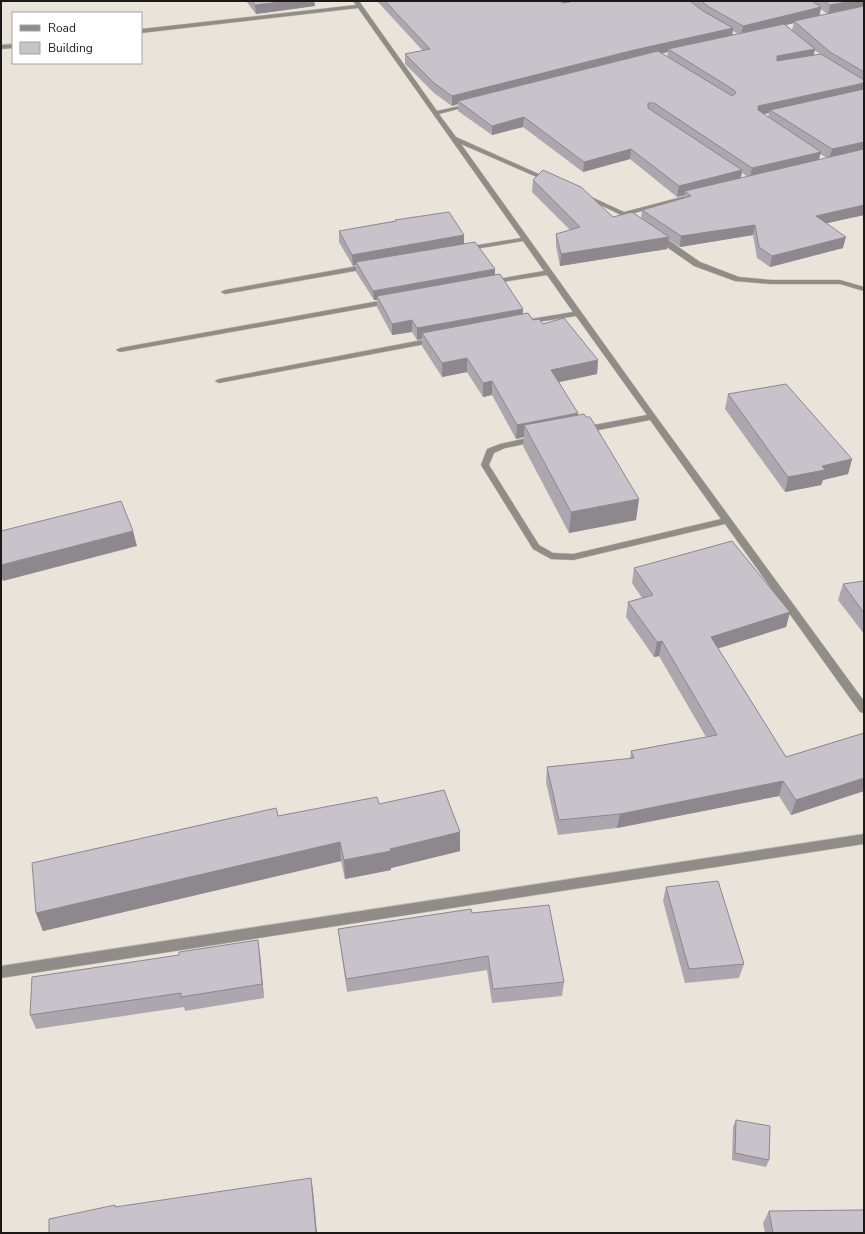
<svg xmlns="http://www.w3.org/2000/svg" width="865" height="1234" font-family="'Nunito Sans',sans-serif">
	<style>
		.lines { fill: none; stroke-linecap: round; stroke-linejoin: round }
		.minor-casing { stroke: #c4bfb7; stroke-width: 1 }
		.minor { fill: #908d89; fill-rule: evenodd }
		.wall { fill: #aca7af; fill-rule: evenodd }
		.shaded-wall { fill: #8c888e }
		.building { fill: #c8c2cb; stroke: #8c888e }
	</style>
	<rect width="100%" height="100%" fill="#e9e3da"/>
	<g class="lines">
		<!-- minor casing -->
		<g class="minor-casing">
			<g id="minor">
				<path d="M353,1H359L437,111L473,103V105L439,114L456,137L550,179V181H546L461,144L655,415L864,701V713L860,712L725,524L573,560L551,559L533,549L481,465L487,449L500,444L536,436L540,439L539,441L505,448L494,453L489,465L539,545L553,553L573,554L721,519L650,420L583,433L580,432L579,430L583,427L647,415L576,316L525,324V320L573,312L547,275L489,284L488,282L492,280L544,271L523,241L463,251V247H466L521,238L358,8L141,33V29L356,5Z"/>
				<path d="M13,44V48L1,49V45Z"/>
				<path d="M697,193L699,194V196L623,216L582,196L587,195L624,212Z"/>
				<path d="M654,234H660L700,262L739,277L771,280H840L864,287V291L840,284H771L735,281L694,266L654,238Z"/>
				<path d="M369,264L373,266L372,268L225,294L221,292L225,290Z"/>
				<path d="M390,299H393V303L120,352L116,350L120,348Z"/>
				<path d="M433,338L437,340L436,342L219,383L215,381L219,379Z"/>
				<path d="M864,834V844L1,978V966Z"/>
			</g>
		</g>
		<!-- minor -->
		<use href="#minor" class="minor"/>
	</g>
	<!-- wall -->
	<g class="wall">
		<path d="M246,1H314L315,6L256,14Z"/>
		<path d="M377,1H864V215L827,223L843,248L770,267L757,258L753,235L680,247L668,239L667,249L560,266L556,246V234L570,230L532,192L533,180L613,217L641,218L642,210L684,198L685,195L677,197L630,159L583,172L523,127L492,135L458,111V104L452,106L434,93L405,64V54L423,51ZM821,9L827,14L820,15ZM794,23L792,30L786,25ZM733,31L738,34L732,35ZM814,50L820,54L813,55ZM668,52L667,57L661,53ZM769,113L768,117L764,114ZM820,154L827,158L819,160ZM742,173L748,177L741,178Z"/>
		<path d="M395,220L464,235V243L495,275L523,309V314L533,320L543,324L598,360L597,374L559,382L578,415L639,499L636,520L569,533L523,446L524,437L516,439L492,395L483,397L467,372L442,377L422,346V339L417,340L412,332L392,335L377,307V300H374L356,272V265L353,266L339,242V231L395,221Z"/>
		<path d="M728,394L852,459L848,474L823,480L821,485L785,492L725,409Z"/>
		<path d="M634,568L790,612L786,627L718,648L786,757L864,733V791L791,815L779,796L617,828L558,835L546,782L547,767L630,759L631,751L706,737L659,656L654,657L626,617L628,602L642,598L632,583Z"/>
		<path d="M864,581V634L838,600L843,584Z"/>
		<path d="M379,804L460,832V851L391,868V870L345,879L341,861L43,931L36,913L278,816Z"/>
		<path d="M666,887L744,964L739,978L685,983L663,901Z"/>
		<path d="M472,913L564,982L562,996L492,1003L487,970L347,992L340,944L338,929Z"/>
		<path d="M260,954L264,998L185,1011L184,1007L36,1029L30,1015Z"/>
		<path d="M736,1120L769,1160L766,1167L732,1160L733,1127Z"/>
		<path d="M769,1211L864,1233H765L763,1223Z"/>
	</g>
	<!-- shaded-wall -->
	<g class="shaded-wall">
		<path d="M289,1H314L315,6L256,14L255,5Z"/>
		<path d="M853,1H864V6L828,14L830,5Z"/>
		<path d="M821,7L819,16L794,21V23L741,35L743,26Z"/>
		<path d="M733,28L732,37L668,49V52L458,101V104L452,106V96L634,50Z"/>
		<path d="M815,49L813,58L776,66L777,56Z"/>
		<path d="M864,83V92L770,110L769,113L756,116L758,106Z"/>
		<path d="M524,117L523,127L492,135V126Z"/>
		<path d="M864,142V150L829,159L832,149Z"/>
		<path d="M631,149L630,159L583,172L584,162Z"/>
		<path d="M821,152L818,162L750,178L752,168Z"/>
		<path d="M742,170L740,180L685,191V195L677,197L679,186Z"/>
		<path d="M864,205V215L814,226L816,216Z"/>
		<path d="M755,225L753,235L680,247L681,236Z"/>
		<path d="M464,235V246L356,262V265L353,266L352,255Z"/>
		<path d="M669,237L667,249L560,266L561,254Z"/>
		<path d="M846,237L843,248L770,267L772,256Z"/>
		<path d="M495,269V278L377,296V300H374L373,291Z"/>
		<path d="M523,309V320L422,333V339L417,340V328Z"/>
		<path d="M412,320V332L392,335V324Z"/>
		<path d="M467,358V372L442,377V363Z"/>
		<path d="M598,360L597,374L550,384L551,370Z"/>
		<path d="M492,381V395L483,397V383Z"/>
		<path d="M578,413L577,427L524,425V437L516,439L517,425Z"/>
		<path d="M852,459L848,474L823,480L821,485L785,492L788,477L822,466Z"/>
		<path d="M639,499L636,520L569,533L571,512Z"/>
		<path d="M133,531L137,546L3,581L1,575V565Z"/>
		<path d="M790,612L786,627L707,652L711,637Z"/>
		<path d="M662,641L659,656L654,657L657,642Z"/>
		<path d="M864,778V791L791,815L796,800Z"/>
		<path d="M783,781L779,796L617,828L620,814Z"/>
		<path d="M460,832V851L391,868V870L345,879L344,860Z"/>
		<path d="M340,842L341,861L43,931L36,913Z"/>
		<path d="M258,940L260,954L264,998L262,984Z"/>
		<path d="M311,1178L313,1190L317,1233H316Z"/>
	</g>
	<!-- building -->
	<g class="building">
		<path d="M252,1H289L255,5Z"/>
		<path d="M385,1H560L563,3L570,2V1H690L703,11L733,28L634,50L452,96L434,83L405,54L430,49Z"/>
		<path d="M701,1H812L821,7L743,26L709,7Z"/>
		<path d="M824,1H853L830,5Z"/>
		<path d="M864,6V72L830,52L794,21Z"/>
		<path d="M784,24L815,49L777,56V61L821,54L864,80V83L758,106V110L821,152L752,168L654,103H648V108L742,170L679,186L631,149L584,162L524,117L492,126L458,101L658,51L732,96L736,93L734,90L668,49Z"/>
		<path d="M864,89V142L832,149L770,110Z"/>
		<path d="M864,149V205L816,216L846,237L772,256L759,247L755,225L681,236L642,210L691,196L685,191Z"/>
		<path d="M543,170L581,187L613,217L632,212L669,237L561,254L556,234L580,227L533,180Z"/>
		<path d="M449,212L464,235L352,255L339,231L396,221L395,220Z"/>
		<path d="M475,242L495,269L373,291L356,262Z"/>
		<path d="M500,274L523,309L417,328L412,320L392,324L377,296Z"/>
		<path d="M528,313L533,320L539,319L543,324L564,318L598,360L551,370L578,413L517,425L492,381L483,383L467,358L442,363L422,333Z"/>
		<path d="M786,384L852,459L822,466L825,470L788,477L728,394Z"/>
		<path d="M584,414L586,417H590L639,499L571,512L524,425Z"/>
		<path d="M121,501L133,531L1,565V531Z"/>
		<path d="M732,541L790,612L711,637L786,757L864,733V778L796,800L783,781L620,814L559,820L547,767L634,758L631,751L717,735L662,641L657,642L628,602L653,595L634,568Z"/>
		<path d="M864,581V613L843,584Z"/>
		<path d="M444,790L460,832L390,849L391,851L344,860L340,842L36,913L32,863L276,808L278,816L377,797L379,804Z"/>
		<path d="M718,881L744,964L689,969L666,887Z"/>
		<path d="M549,905L564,982L493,989L488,956L346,979L338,929L471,909L472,913Z"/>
		<path d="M258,940L262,984L181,997V993L30,1015L32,977L179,955V952Z"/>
		<path d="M736,1120L770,1126L769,1160L735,1153Z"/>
		<path d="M311,1178L316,1233H49V1219L115,1205V1207Z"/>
		<path d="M864,1210V1233H773L769,1211Z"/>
	</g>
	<!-- border -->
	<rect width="865" height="1234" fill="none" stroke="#1b1916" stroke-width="4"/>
	<!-- legend -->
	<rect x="12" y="12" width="130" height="52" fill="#ffffff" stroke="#a4a3a2"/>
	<rect x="20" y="25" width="20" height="6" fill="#908d89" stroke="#a4a3a2"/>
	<text x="48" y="32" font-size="12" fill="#1b1916">Road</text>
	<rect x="20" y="42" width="20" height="12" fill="#c8c2cb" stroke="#a4a3a2"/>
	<text x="48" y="52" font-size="12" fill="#1b1916">Building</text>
</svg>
